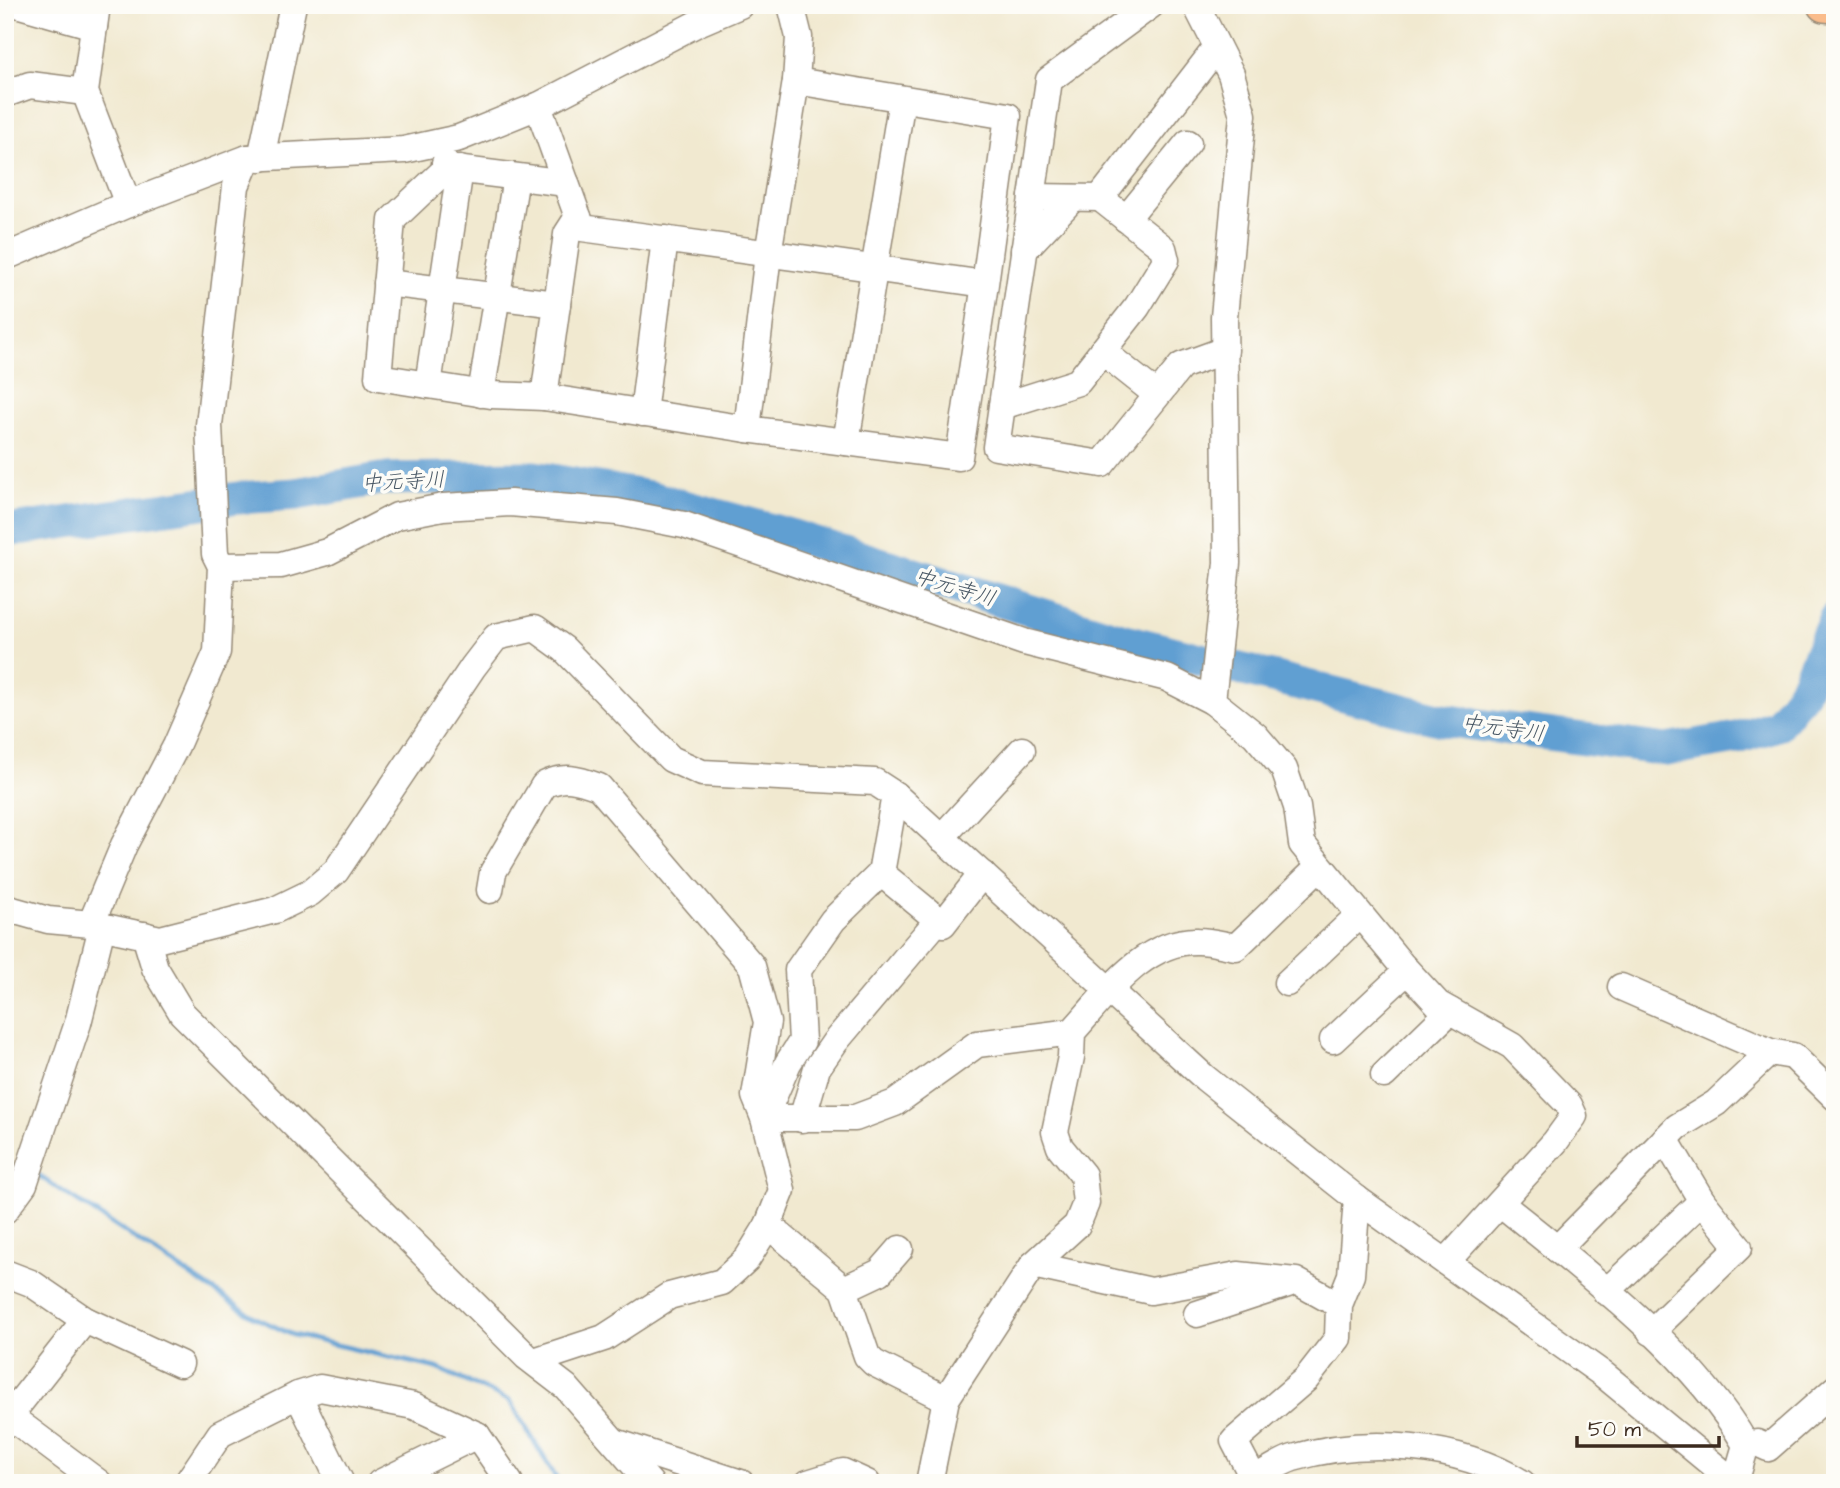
<svg xmlns="http://www.w3.org/2000/svg" width="1840" height="1488" font-family="'Architects Daughter','Klee One',sans-serif">
	<style>
		.lines { fill: none; stroke-linecap: round; stroke-linejoin: round }
		.stream { stroke: #609fd2; stroke-width: 5 }
		.river { stroke: #609fd2; stroke-width: 33 }
		.minor-casing { stroke: #968a77; stroke-width: 29 }
		.major-casing { stroke: #968a77; stroke-width: 36 }
		.minor { stroke: #fff; stroke-width: 26 }
		.major { stroke: #fabc8b; stroke-width: 33 }
		.labels { text-anchor: middle; stroke-width: 7; stroke-linejoin: round; paint-order: stroke }
		.water-label { font-size: 21px; font-style: italic; fill: #4a5966; stroke: #fdfcf7 }
	</style>
	<rect width="100%" height="100%" fill="#fdfcf7"/>
	<filter id="ink" filterUnits="userSpaceOnUse"><feTurbulence type="fractalNoise" baseFrequency=".0143" numOctaves="2"/><feDisplacementMap in="SourceGraphic" scale="14" xChannelSelector="R" yChannelSelector="G"/><feConvolveMatrix kernelMatrix="1 2 1 2 8 2 1 2 1" color-interpolation-filters="sRGB"/></filter>
	<filter id="wash" filterUnits="userSpaceOnUse"><feTurbulence type="fractalNoise" baseFrequency=".00686" numOctaves="4" result="noise"/><feDisplacementMap in="SourceGraphic" scale="28" xChannelSelector="R" yChannelSelector="G"/><feGaussianBlur stdDeviation="1.57" result="paint"/><feColorMatrix in="noise" values="0 0 0 0 0 0 0 0 0 0 0 0 0 0 0 0 0 1.4 0 .05"/><feComposite in="paint" operator="in"/></filter>
	<g filter="url(#wash)">
		<rect width="100%" height="100%" fill="#f1e9d0"/>
		<g class="lines">
			<!-- stream -->
			<g class="stream">
				<path d="M5,1165L20,1170"/>
				<path d="M36,1174L254,1317L293,1335L437,1368L510,1401L559,1483"/>
			</g>
			<!-- river -->
			<path class="river" d="M5,531L238,498L296,494L380,479L534,477L650,497L787,534L1121,639L1442,720L1666,750L1737,738L1777,725L1803,692L1835,618"/>
		</g>
	</g>
	<g filter="url(#ink)">
		<g class="lines">
			<!-- minor casing -->
			<g class="minor-casing">
				<g id="minor">
					<path d="M20,5L94,26"/>
					<path d="M97,5L85,92L128,204"/>
					<path d="M791,5L799,37L796,81"/>
					<path d="M1151,5L1049,80L996,447L1102,464L1181,366L1225,350"/>
					<path d="M1196,5L1231,74L1243,115L1224,317L1227,563L1212,701L1255,735L1284,769L1297,807L1302,844L1401,964L1438,1004L1512,1046L1569,1105L1574,1116L1555,1142L1446,1262"/>
					<path d="M5,94L30,85L85,92"/>
					<path d="M538,106L582,228C716,246 851,265 985,284L1008,116L796,81L768,254L747,429L959,457L985,284"/>
					<path d="M261,158L293,5"/>
					<path d="M445,163L447,168L566,183"/>
					<path d="M447,168L392,220L378,377L491,395L544,397L747,429"/>
					<path d="M1032,197L1100,198L1217,47"/>
					<path d="M1126,219L1188,143"/>
					<path d="M1024,250L1073,198"/>
					<path d="M5,257L128,204L248,158L404,150L459,138L538,106L698,23L740,5"/>
					<path d="M386,283L557,304L544,397"/>
					<path d="M557,304L567,234L578,217"/>
					<path d="M1102,351L1155,393"/>
					<path d="M428,385L460,169"/>
					<path d="M481,394L516,177"/>
					<path d="M1002,406L1078,382L1137,307L1166,260L1163,248L1100,198"/>
					<path d="M643,413L665,239"/>
					<path d="M846,442L902,99"/>
					<path d="M221,566L281,565L327,552L397,516L443,507L510,503L617,512L684,525L1024,642L1167,678L1212,701"/>
					<path d="M895,795L881,873L833,920L798,970L802,1041L788,1063L764,1118L782,1190L768,1225L844,1289L867,1356L874,1363L946,1399L929,1483"/>
					<path d="M941,838L1022,750"/>
					<path d="M881,873L943,924L982,874"/>
					<path d="M490,890L493,872L544,785C565,775 577,779 599,787L752,966L767,1022L755,1096L764,1118H855L895,1103L977,1044L1072,1032"/>
					<path d="M5,908L48,920L91,924L160,939L275,910L310,893L336,871L473,667L496,637L535,628L564,649L671,759L702,773L875,782L895,795L1205,1078L1357,1199L1604,1375L1735,1483"/>
					<path d="M91,924L124,845L176,746L217,652L221,566L215,554L209,425L236,186L248,158"/>
					<path d="M145,935L155,968L182,1013L527,1357L566,1387L650,1483"/>
					<path d="M1287,983L1359,915"/>
					<path d="M1621,987L1770,1052L1793,1056L1835,1097"/>
					<path d="M1333,1040L1407,971"/>
					<path d="M1384,1075L1450,1011"/>
					<path d="M802,1119L817,1068L835,1042L938,920"/>
					<path d="M1500,1203C1583,1270 1693,1353 1746,1445L1735,1483"/>
					<path d="M5,1210L24,1184L78,1023L102,927"/>
					<path d="M1557,1249L1677,1127L1716,1103L1770,1052"/>
					<path d="M1033,1265L1077,1225L1086,1203L1083,1175L1060,1147L1055,1132L1071,1057L1072,1032C1104,997 1144,939 1198,941C1210,941 1224,945 1236,947L1319,867"/>
					<path d="M5,1273L31,1283L85,1320L180,1364"/>
					<path d="M844,1289L880,1272L900,1249"/>
					<path d="M1606,1292L1702,1201L1665,1139"/>
					<path d="M1197,1314L1288,1284"/>
					<path d="M1651,1332L1739,1247L1702,1201"/>
					<path d="M534,1361L604,1338L669,1296L722,1282L747,1259L768,1225"/>
					<path d="M298,1395L341,1483"/>
					<path d="M946,1399L1033,1265L1151,1291L1238,1275L1296,1281L1339,1305"/>
					<path d="M5,1418L20,1424L99,1483"/>
					<path d="M7,1419L85,1320"/>
					<path d="M615,1442L741,1483"/>
					<path d="M1746,1445L1757,1443L1768,1448L1835,1389"/>
					<path d="M187,1483L220,1434L298,1395L320,1388L414,1406L477,1435L510,1483"/>
					<path d="M380,1483L477,1435"/>
					<path d="M808,1483L843,1472L867,1483"/>
					<path d="M1246,1483C1262,1476 1277,1463 1293,1458C1365,1437 1458,1443 1522,1483"/>
					<path d="M1256,1483L1234,1441L1306,1379L1338,1338L1339,1305L1351,1275L1357,1199"/>
				</g>
			</g>
			<!-- major casing -->
			<g class="major-casing">
				<path id="major" d="M1824,5L1835,6"/>
			</g>
			<!-- minor -->
			<use href="#minor" class="minor"/>
			<!-- major -->
			<use href="#major" class="major"/>
		</g>
	</g>
	<g class="labels">
		<!-- water labels -->
		<g class="water-label">
			<text transform="translate(403 481) rotate(-3)" y="7">中元寺川</text>
			<text transform="translate(955 587) rotate(17)" y="7">中元寺川</text>
			<text transform="translate(1503 728) rotate(8)" y="7">中元寺川</text>
		</g>
	</g>
	<!-- margin -->
	<rect width="1840" height="1488" fill="none" stroke="#fdfcf7" stroke-width="28"/>
	<!-- scale -->
	<path d="M1577 1436v10h142v-10" fill="none" stroke="#3b2a1e" stroke-width="3.5"/>
	<text x="1588" y="1436" font-size="21" fill="#3b2a1e" stroke="#fdfcf7" stroke-width="5" paint-order="stroke">50 m</text>
</svg>
